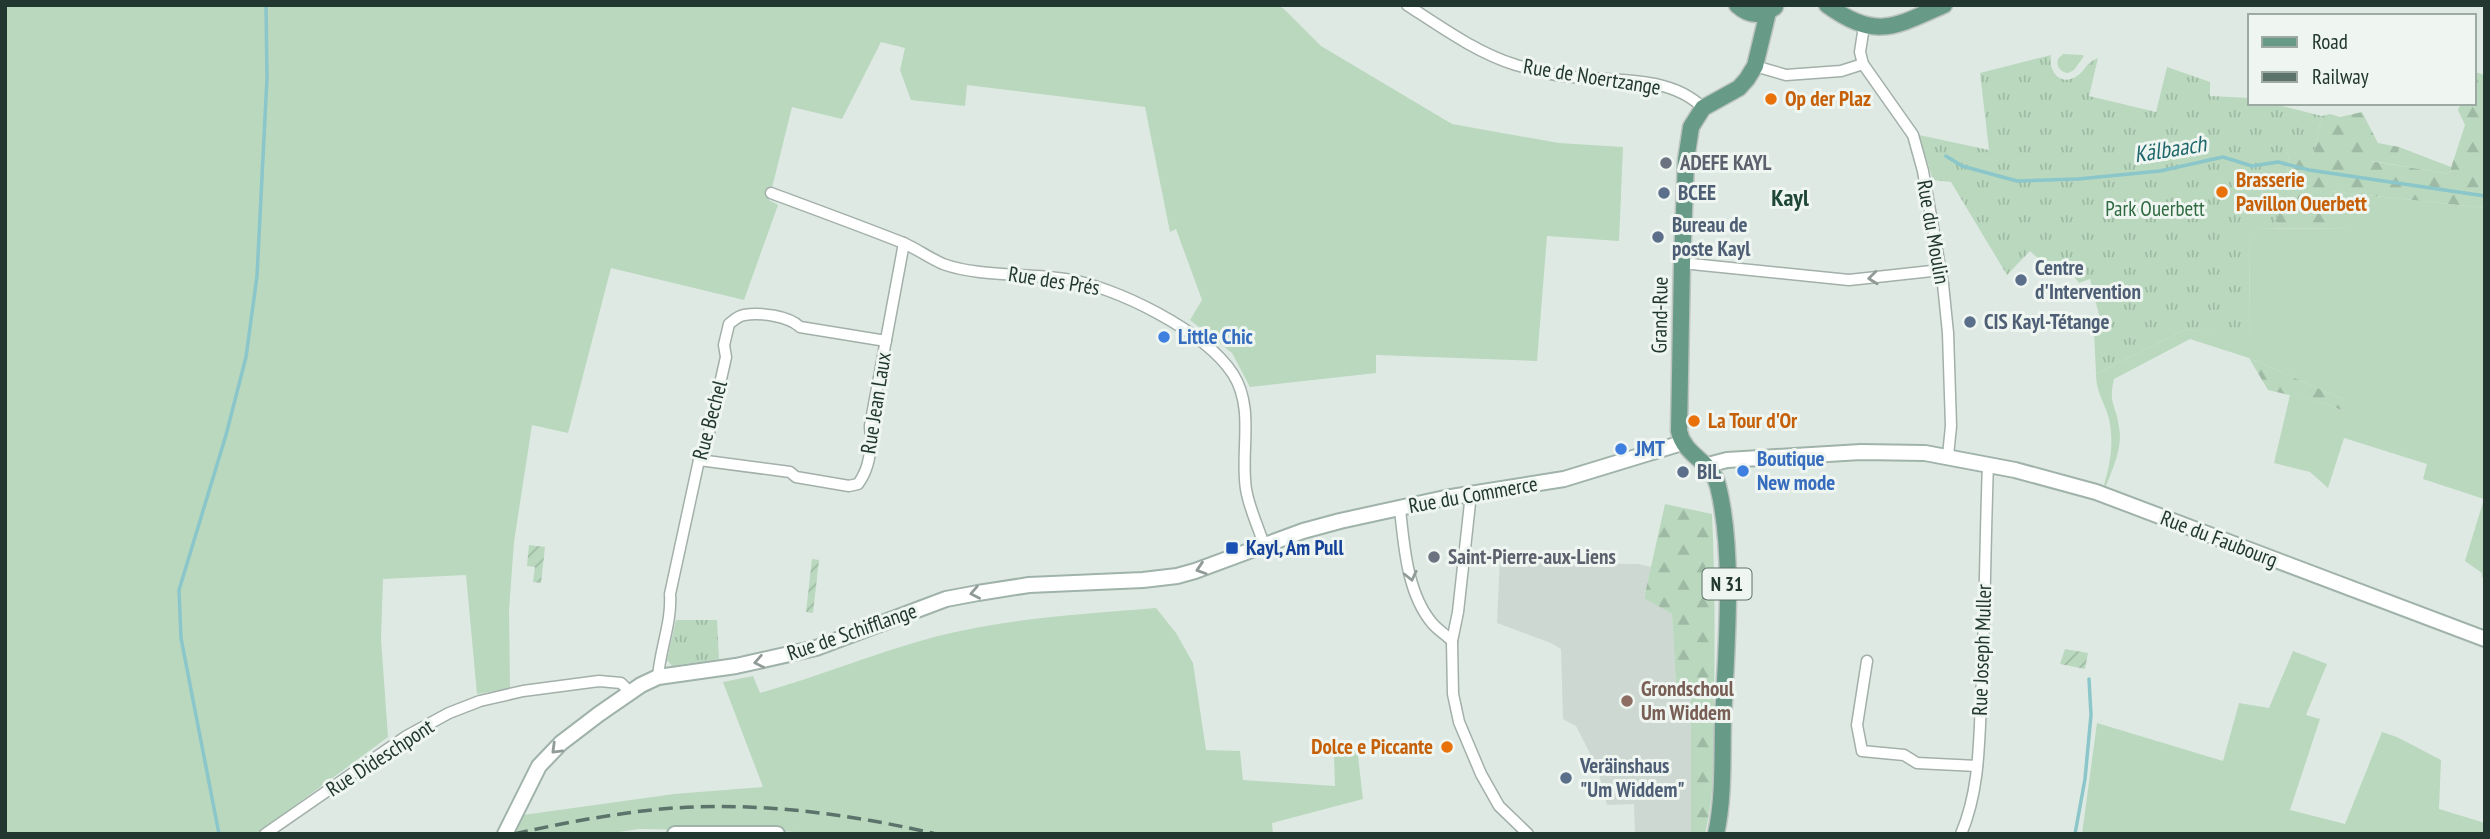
<svg xmlns="http://www.w3.org/2000/svg" width="2490" height="839" font-family="'PT Sans Narrow',sans-serif">
	<style>
		.built { fill: #cdd8d2 }
		.grass { fill: #b9d8be }
		.forest { fill: url(#forest-firs) }
		.park { fill: url(#park-tufts) }
		.garden { fill: url(#garden-furrows) }
		.lines { fill: none; stroke-linecap: round; stroke-linejoin: round }
		.stream { stroke: #8ac6ca; stroke-width: 3.5 }
		.street-casing { stroke: #a2b0a9; stroke-width: 13 }
		.secondary-casing { stroke: #9fb3aa; stroke-width: 18 }
		.primary-casing { stroke: #bcc3c1; stroke-width: 19 }
		.street { stroke: #fff; stroke-width: 10 }
		.secondary { stroke: #fff; stroke-width: 14 }
		.primary { stroke: #679b88; stroke-width: 16 }
		.rail { stroke: #5b736a; stroke-width: 3.5; stroke-dasharray: 14 7; stroke-linecap: butt }
		.oneway { stroke: #909b97 }
		.food-dot { fill: #e8710a; stroke: #eff6f1; stroke-width: 2.5 }
		.worship-dot { fill: #6b7280; stroke: #eff6f1; stroke-width: 2.5 }
		.service-dot { fill: #5c6f8a; stroke: #eff6f1; stroke-width: 2.5 }
		.shop-dot { fill: #3f7fe0; stroke: #eff6f1; stroke-width: 2.5 }
		.transit-dot { fill: #1a4fb4; stroke: #eff6f1; stroke-width: 2.5 }
		.education-dot { fill: #8d6e63; stroke: #eff6f1; stroke-width: 2.5 }
		.labels { text-anchor: middle; stroke-width: 6; stroke-linejoin: round; paint-order: stroke }
		.shield { fill: #eff6f1; stroke: #5f7069; stroke-width: 2 }
		.shield-label { font-size: 19px; font-weight: bold; fill: #21372f }
		.street-label { font-size: 21px; fill: #21372f; stroke: #eff6f1 }
		.food-label { font-size: 21px; font-weight: bold; fill: #c56008; stroke: #eff6f1; text-anchor: start }
		.worship-label { font-size: 21px; font-weight: bold; fill: #5b616d; stroke: #eff6f1; text-anchor: start }
		.service-label { font-size: 21px; font-weight: bold; fill: #4e5e75; stroke: #eff6f1; text-anchor: start }
		.park-label { font-size: 21px; fill: #2f6a40; stroke: #eff6f1 }
		.shop-label { font-size: 21px; font-weight: bold; fill: #366cbe; stroke: #eff6f1; text-anchor: start }
		.transit-label { font-size: 21px; font-weight: bold; fill: #164399; stroke: #eff6f1; text-anchor: start }
		.education-label { font-size: 21px; font-weight: bold; fill: #785e54; stroke: #eff6f1; text-anchor: start }
		.water-label { font-size: 23px; font-style: italic; fill: #21686d; stroke: #eff6f1 }
		.quarter-label { font-size: 24px; font-weight: bold; fill: #1f4739; stroke: #eff6f1 }
	</style>
	<defs>
		<pattern id="forest-firs" width="22" height="20" patternUnits="userSpaceOnUse" patternTransform="scale(1.75)"><rect width="22" height="20" fill="#b9d8be"/><path d="M5 1l3.5 6h-7zM16 11l3.5 6h-7z" fill="#9fbaa4"/></pattern>
		<pattern id="park-tufts" width="24" height="20" patternUnits="userSpaceOnUse" patternTransform="scale(1.75)"><rect width="24" height="20" fill="#b9d8be"/><path d="M3 7l-1-3M5 7V3M7 7l1-3M15 17l-1-3M17 17v-4M19 17l1-3" fill="none" stroke="#9fbaa4"/></pattern>
		<pattern id="garden-furrows" width="10" height="10" patternUnits="userSpaceOnUse" patternTransform="scale(1.75)"><rect width="10" height="10" fill="#b9d8be"/><path d="M-1 1l2-2M0 10L10 0M9 11l2-2" fill="none" stroke="#9fbaa4"/></pattern>
	</defs>
	<rect width="100%" height="100%" fill="#dfe9e3"/>
	<!-- built -->
	<path class="built" d="M1500,558L1531,563L1639,564L1651,567L1644,597L1672,614L1676,683L1691,684V834H1635L1634,804L1607,805L1597,767L1576,726L1563,719L1561,649L1551,643L1497,623Z"/>
	<!-- grass -->
	<g class="grass">
		<path d="M5,5H1277L1284,9L1321,46L1452,124L1559,143L1623,147L1619,241L1547,236L1537,361L1376,355V373L1250,387L1232,353L1190,320L1202,300L1176,229L1170,232L1145,107L967,85L965,106L911,100L900,70L905,48L881,42L842,119L792,107L769,200L778,205L744,300L611,268L568,433L532,425L514,542L509,610L510,688L477,694L466,575L383,579L381,639L388,737L293,807V815L265,834H5Z"/>
		<path d="M2063,54L2082,55L2084,56L2074,70L2068,73C2060,72 2056,66 2058,59Z"/>
		<path d="M2399,147L2451,167L2449,174L2367,160L2398,157Z"/>
		<path d="M2330,191L2485,208V578L2482,577V573L2465,561L2484,499L2423,479L2427,464L2344,438L2328,488L2310,472L2274,463L2290,395L2327,404L2342,411L2343,399L2249,358L2190,339L2114,379C2108,404 2116,404 2119,427C2123,447 2113,468 2106,486L2104,485C2111,461 2115,437 2107,412C2102,399 2096,389 2096,374L2187,329L2249,343L2250,228L2351,229L2331,212Z"/>
		<path d="M1156,608L1176,633L1193,663L1206,750L1240,751L1243,780L1335,786L1334,756L1357,748L1363,799L1272,823L1273,834H824L723,827L703,830L639,829L605,834H513L523,815L674,794L763,787L723,682L753,676L760,693C820,676 878,652 938,636C1009,618 1083,614 1156,608Z"/>
		<path d="M2293,651L2327,664L2306,715L2320,719L2290,810L2345,824L2382,732L2397,737L2441,760L2439,809L2485,823V834H2082L2097,723L2223,761L2239,703L2269,708Z"/>
	</g>
	<!-- forest -->
	<g class="forest">
		<path d="M2475,72L2485,75L2483,134L2485,135V208L2330,191L2331,212L2351,219V229L2279,228L2275,220L2290,190L2287,175L2289,155L2313,156L2322,116L2330,114L2340,117L2362,112L2378,143L2399,147L2398,157L2371,161L2449,174L2465,125L2458,110L2461,103H2474Z"/>
		<path d="M2249,358L2343,399V411L2327,404L2268,390Z"/>
		<path d="M1665,504L1712,514C1715,578 1715,642 1714,706C1714,748 1715,793 1705,834H1691V684L1676,683L1672,614L1644,598Z"/>
	</g>
	<!-- park -->
	<g class="park">
		<path d="M2051,55C2048,71 2060,87 2077,76C2086,70 2084,64 2098,58L2089,96L2156,112L2167,67L2210,82V96L2250,98V103H2270L2322,116L2313,156H2289L2287,175L2290,190L2275,220L2279,228H2250L2249,344L2187,329L2096,374L2094,331L2102,327L2090,279L2079,283L2069,270L2052,271L2030,251L2007,275L1951,182L1933,180L1919,135L1989,150L1980,73Z"/>
		<path d="M676,620H717L719,659L672,666L667,660Z"/>
	</g>
	<!-- garden -->
	<g class="garden">
		<path d="M529,545L545,547L541,583L533,582L535,567L527,566Z"/>
		<path d="M812,559L819,560L813,613L806,612Z"/>
		<path d="M2065,649L2088,653L2085,669L2060,664Z"/>
	</g>
	<g class="lines">
		<!-- stream -->
		<g class="stream">
			<path d="M1946,156L1962,166L2017,181L2078,179L2160,171L2223,157L2252,166L2278,162L2309,170L2485,196"/>
			<path d="M219,834L181,638L179,590L226,435L246,357L257,276L267,78L266,5"/>
			<path d="M2075,834L2085,779L2091,715L2089,679"/>
		</g>
		<!-- street casing -->
		<g class="street-casing">
			<g id="street">
				<path d="M1407,5C1441,27 1477,53 1516,65C1531,69 1547,74 1563,76C1608,82 1668,73 1703,108"/>
				<path d="M1864,26L1860,52L1863,64L1913,135L1923,171L1943,284L1948,333L1951,426L1948,456"/>
				<path d="M1755,66L1786,75L1841,71L1863,64"/>
				<path d="M771,193C814,209 858,225 901,242C916,248 929,258 943,264C979,277 1027,273 1065,279C1115,286 1205,331 1233,374C1255,409 1240,451 1246,489C1249,508 1258,526 1264,545"/>
				<path d="M1682,263L1849,280L1941,270"/>
				<path d="M699,460L790,472L796,477L849,486L858,484C870,468 872,446 870,426L904,243"/>
				<path d="M1471,494L1458,612L1452,641L1453,694L1459,722L1481,774L1499,806L1528,834"/>
				<path d="M1400,509C1404,546 1407,593 1432,623C1438,630 1446,635 1452,641"/>
				<path d="M1867,661L1857,725L1862,751L1904,755L1917,763L1977,766"/>
				<path d="M658,677C660,649 672,622 670,594L699,460L706,446L726,357L724,345L729,324C734,320 738,316 744,315C760,312 789,316 800,327L886,341"/>
				<path d="M265,834L405,737L449,713L480,701L523,691L599,681L621,683L626,688L628,694"/>
				<path d="M1961,834C1979,792 1979,746 1981,701C1985,622 1985,543 1988,464"/>
			</g>
		</g>
		<!-- secondary casing -->
		<g class="secondary-casing">
			<g id="secondary">
				<path d="M1708,465L1727,460L1861,452L1925,453L2015,470L2096,492L2485,639"/>
				<path d="M505,834L539,766L561,743L599,714L641,685L658,677L736,666L816,648L946,599L978,593L1029,585L1143,580L1177,576L1195,571L1303,531L1340,521L1445,498L1564,479L1682,443"/>
				<path d="M675,834H777"/>
			</g>
		</g>
		<!-- primary casing -->
		<g class="primary-casing">
			<g id="primary">
				<path d="M1737,5C1749,16 1761,17 1775,7"/>
				<path d="M1827,5C1876,40 1894,27 1944,5"/>
				<path d="M1716,834C1724,797 1722,759 1723,721C1726,650 1735,555 1718,486C1712,461 1684,456 1679,431L1682,263L1686,160L1691,127L1703,108L1739,88L1747,79L1755,66L1768,12"/>
			</g>
		</g>
		<!-- street -->
		<use href="#street" class="street"/>
		<!-- secondary -->
		<use href="#secondary" class="secondary"/>
		<!-- primary -->
		<use href="#primary" class="primary"/>
		<!-- rail -->
		<path class="rail" d="M514,834C563,823 611,814 661,809C753,801 846,813 936,834"/>
	</g>
	<!-- one-way arrows -->
	<defs><path id="oneway-chevron" d="M-2-3.5L2.5 0L-2 3.5" fill="none" stroke-width="1.6" stroke-linecap="round" stroke-linejoin="round" transform="scale(1.75)"/></defs>
	<g class="oneway">
		<use href="#oneway-chevron" transform="translate(1873 278) rotate(174)"/>
		<use href="#oneway-chevron" transform="translate(1201 569) rotate(162)"/>
		<use href="#oneway-chevron" transform="translate(1411 576) rotate(77)"/>
		<use href="#oneway-chevron" transform="translate(975 593) rotate(169)"/>
		<use href="#oneway-chevron" transform="translate(759 662) rotate(169)"/>
		<use href="#oneway-chevron" transform="translate(556 749) rotate(136)"/>
	</g>
	<!-- markers -->
	<g class="food-dot">
		<circle cx="1771" cy="99" r="7"/>
		<circle cx="2222" cy="192" r="7"/>
		<circle cx="1694" cy="421" r="7"/>
		<circle cx="1447" cy="747" r="7"/>
	</g>
	<g class="worship-dot">
		<circle cx="1666" cy="163" r="7"/>
		<circle cx="1434" cy="557" r="7"/>
	</g>
	<g class="service-dot">
		<circle cx="1664" cy="193" r="7"/>
		<circle cx="1658" cy="237" r="7"/>
		<circle cx="2021" cy="280" r="7"/>
		<circle cx="1970" cy="322" r="7"/>
		<circle cx="1683" cy="472" r="7"/>
		<circle cx="1566" cy="778" r="7"/>
	</g>
	<g class="shop-dot">
		<circle cx="1164" cy="337" r="7"/>
		<circle cx="1621" cy="449" r="7"/>
		<circle cx="1743" cy="471" r="7"/>
	</g>
	<rect class="transit-dot" x="1225" y="541" width="14" height="14" rx="3.5"/>
	<circle class="education-dot" cx="1627" cy="701" r="7"/>
	<g class="labels">
		<!-- shield labels -->
		<rect class="shield" x="1702.5" y="568.5" width="49" height="31" rx="5"/>
		<g class="shield-label">
			<text x="1727" y="591">N 31</text>
		</g>
		<!-- street labels -->
		<g class="street-label">
			<text transform="translate(1592 77) rotate(9)" y="7">Rue de Noertzange</text>
			<text transform="translate(1933 232) rotate(80)" y="7">Rue du Moulin</text>
			<text transform="translate(1054 281) rotate(9)" y="7">Rue des Prés</text>
			<text transform="translate(1660 315) rotate(-89)" y="7">Grand-Rue</text>
			<text transform="translate(876 403) rotate(-81)" y="7">Rue Jean Laux</text>
			<text transform="translate(710 420) rotate(-75)" y="7">Rue Bechel</text>
			<text transform="translate(1473 495) rotate(-10)" y="7">Rue du Commerce</text>
			<text transform="translate(2219 539) rotate(21)" y="7">Rue du Faubourg</text>
			<text transform="translate(852 632) rotate(-19)" y="7">Rue de Schifflange</text>
			<text transform="translate(1982 650) rotate(-88)" y="7">Rue Joseph Muller</text>
			<text transform="translate(380 758) rotate(-33)" y="7">Rue Dideschpont</text>
		</g>
		<!-- food labels -->
		<g class="food-label">
			<text x="1785" y="106">Op der Plaz</text>
			<text x="2236" y="187">Brasserie<tspan x="2236" dy="24">Pavillon Ouerbett</tspan></text>
			<text x="1708" y="428">La Tour d'Or</text>
			<text x="1433" y="754" text-anchor="end">Dolce e Piccante</text>
		</g>
		<!-- worship labels -->
		<g class="worship-label">
			<text x="1680" y="170">ADEFE KAYL</text>
			<text x="1448" y="564">Saint-Pierre-aux-Liens</text>
		</g>
		<!-- service labels -->
		<g class="service-label">
			<text x="1678" y="200">BCEE</text>
			<text x="1672" y="232">Bureau de<tspan x="1672" dy="24">poste Kayl</tspan></text>
			<text x="2035" y="275">Centre<tspan x="2035" dy="24">d'Intervention</tspan></text>
			<text x="1984" y="329">CIS Kayl-Tétange</text>
			<text x="1697" y="479">BIL</text>
			<text x="1580" y="773">Veräinshaus<tspan x="1580" dy="24">"Um Widdem"</tspan></text>
		</g>
		<!-- park labels -->
		<g class="park-label">
			<text x="2155" y="216">Park Ouerbett</text>
		</g>
		<!-- shop labels -->
		<g class="shop-label">
			<text x="1178" y="344">Little Chic</text>
			<text x="1635" y="456">JMT</text>
			<text x="1757" y="466">Boutique<tspan x="1757" dy="24">New mode</tspan></text>
		</g>
		<!-- transit labels -->
		<g class="transit-label">
			<text x="1246" y="555">Kayl, Am Pull</text>
		</g>
		<!-- education labels -->
		<g class="education-label">
			<text x="1641" y="696">Grondschoul<tspan x="1641" dy="24">Um Widdem</tspan></text>
		</g>
		<!-- water labels -->
		<g class="water-label">
			<text transform="translate(2170 149) rotate(-9)" y="8">Kälbaach</text>
		</g>
		<!-- quarter labels -->
		<g class="quarter-label">
			<text x="1790" y="206">Kayl</text>
		</g>
	</g>
	<!-- border -->
	<rect width="2490" height="839" fill="none" stroke="#21372f" stroke-width="14"/>
	<!-- legend -->
	<rect x="2248" y="14" width="228" height="91" fill="#eff6f1" stroke="#9daaa3" stroke-width="2"/>
	<rect x="2262" y="37" width="35" height="10" fill="#679b88" stroke="#9daaa3" stroke-width="2"/>
	<text x="2312" y="49" font-size="21" fill="#21372f">Road</text>
	<rect x="2262" y="72" width="35" height="10" fill="#5b736a" stroke="#9daaa3" stroke-width="2"/>
	<text x="2312" y="84" font-size="21" fill="#21372f">Railway</text>
</svg>
